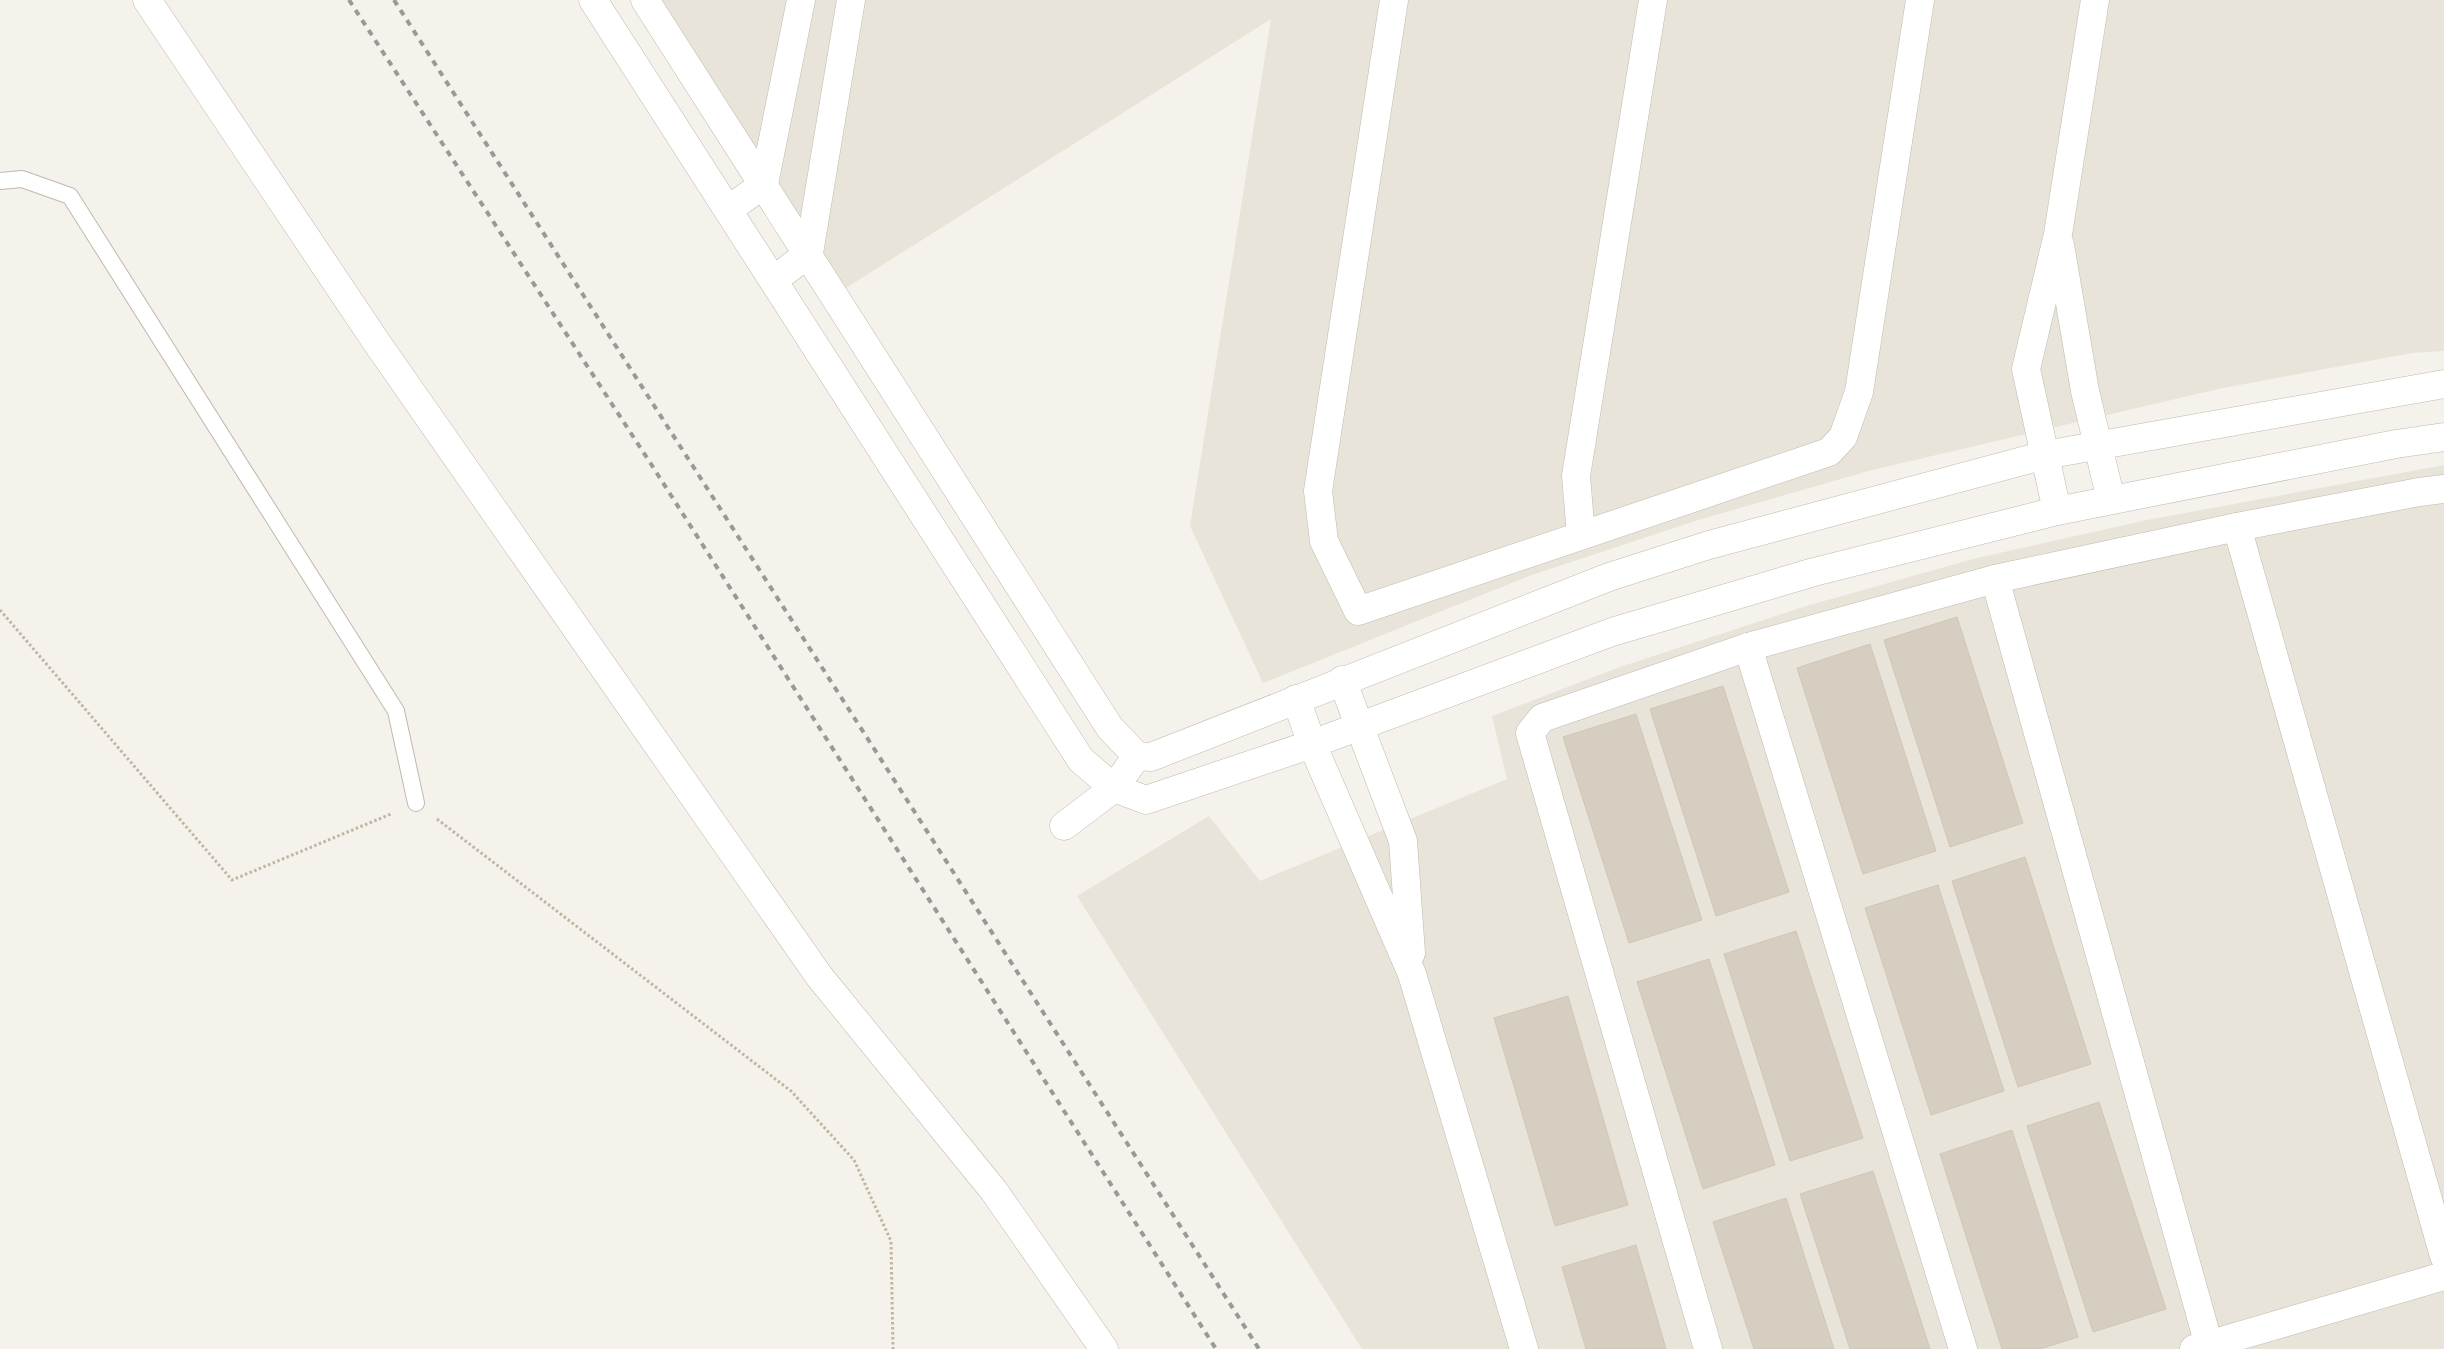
<svg xmlns="http://www.w3.org/2000/svg" width="2444" height="1349" font-family="Signika,sans-serif">
	<style>
		.residential { fill: #e8e4d9 }
		.building { fill: #d6cec1; stroke: #d0c6b4 }
		.lines { fill: none; stroke-linecap: round; stroke-linejoin: round }
		.lane-casing { stroke: #c0b9ae; stroke-width: 18 }
		.street-casing { stroke: #c0b9ae; stroke-width: 29 }
		.path { stroke: #c1b5a0; stroke-width: 3; stroke-dasharray: 2.5 2.5; stroke-linecap: butt }
		.lane { stroke: #fff; stroke-width: 16 }
		.street { stroke: #fff; stroke-width: 28 }
		.rail { stroke: #999; stroke-width: 4; stroke-dasharray: 6 6; stroke-linecap: butt }
	</style>
	<rect width="100%" height="100%" fill="#f4f2eb"/>
	<!-- residential -->
	<g class="residential">
		<path d="M658,0H2444V351L2412,353L2223,388L1872,470L1695,521L1529,576L1263,683L1190,526L1271,19L846,288Z"/>
		<path d="M2444,465V1349H1362L1077,896L1209,816L1260,881L1507,779L1492,716L1620,667L1803,607L1973,559L2147,520Z"/>
	</g>
	<!-- building -->
	<g class="building">
		<path d="M1957,617L2023,823L1950,847L1884,640Z"/>
		<path d="M1870,644L1936,851L1863,874L1797,668Z"/>
		<path d="M1723,686L1789,892L1716,916L1650,709Z"/>
		<path d="M1636,714L1702,920L1629,943L1563,737Z"/>
		<path d="M2025,857L2091,1064L2018,1087L1952,881Z"/>
		<path d="M1938,885L2004,1091L1931,1115L1865,908Z"/>
		<path d="M1796,931L1863,1138L1790,1161L1724,954Z"/>
		<path d="M1709,959L1775,1165L1703,1189L1637,982Z"/>
		<path d="M1568,996L1628,1205L1555,1226L1494,1018Z"/>
		<path d="M2099,1102L2166,1309L2093,1332L2027,1126Z"/>
		<path d="M2012,1130L2078,1337L2040,1349H2002L1940,1154Z"/>
		<path d="M1873,1171L1930,1349H1850L1800,1194Z"/>
		<path d="M1786,1198L1834,1349H1754L1713,1222Z"/>
		<path d="M1636,1245L1666,1349H1586L1562,1267Z"/>
	</g>
	<g class="lines">
		<!-- lane casing -->
		<g class="lane-casing">
			<path id="lane" d="M0,181L22,179L70,196L396,711L416,803"/>
		</g>
		<!-- street casing -->
		<g class="street-casing">
			<g id="street">
				<path d="M147,0L377,343L819,976L994,1191L1104,1349"/>
				<path d="M593,0L1081,760L1114,788L1146,800L1312,744L1612,632L1814,572L2057,511L2396,444L2444,437"/>
				<path d="M645,0L1110,728L1137,756L1151,757L1609,577L1709,545L2045,455L2444,384"/>
				<path d="M1394,0L1318,491L1324,541L1358,611L1829,452L1843,437L1859,392L1920,0"/>
				<path d="M728,210L764,184L801,0"/>
				<path d="M2060,245L2085,391L2111,500"/>
				<path d="M774,280L809,253L851,0"/>
				<path d="M2057,511L2026,369L2058,234L2095,0"/>
				<path d="M2237,527L2444,1256"/>
				<path d="M1581,535L1576,476L1653,0"/>
				<path d="M1995,579L2210,1349"/>
				<path d="M1748,647L1963,1349"/>
				<path d="M1342,680L1403,841L1411,953"/>
				<path d="M1296,699L1312,744L1412,974L1524,1349"/>
				<path d="M1064,826L1114,788L1137,756"/>
				<path d="M1708,1349L1530,733L1542,718L1748,647L1995,579L2237,527L2419,492L2444,489"/>
				<path d="M2194,1349L2444,1276"/>
			</g>
		</g>
		<!-- path -->
		<g class="path">
			<path d="M0,610L232,880L391,814"/>
			<path d="M437,819L791,1091L854,1160L891,1241L893,1349"/>
		</g>
		<!-- lane -->
		<use href="#lane" class="lane"/>
		<!-- street -->
		<use href="#street" class="street"/>
		<!-- rail -->
		<g class="rail">
			<path d="M349,0L651,464L1216,1349"/>
			<path d="M394,0L1259,1349"/>
		</g>
	</g>
</svg>
